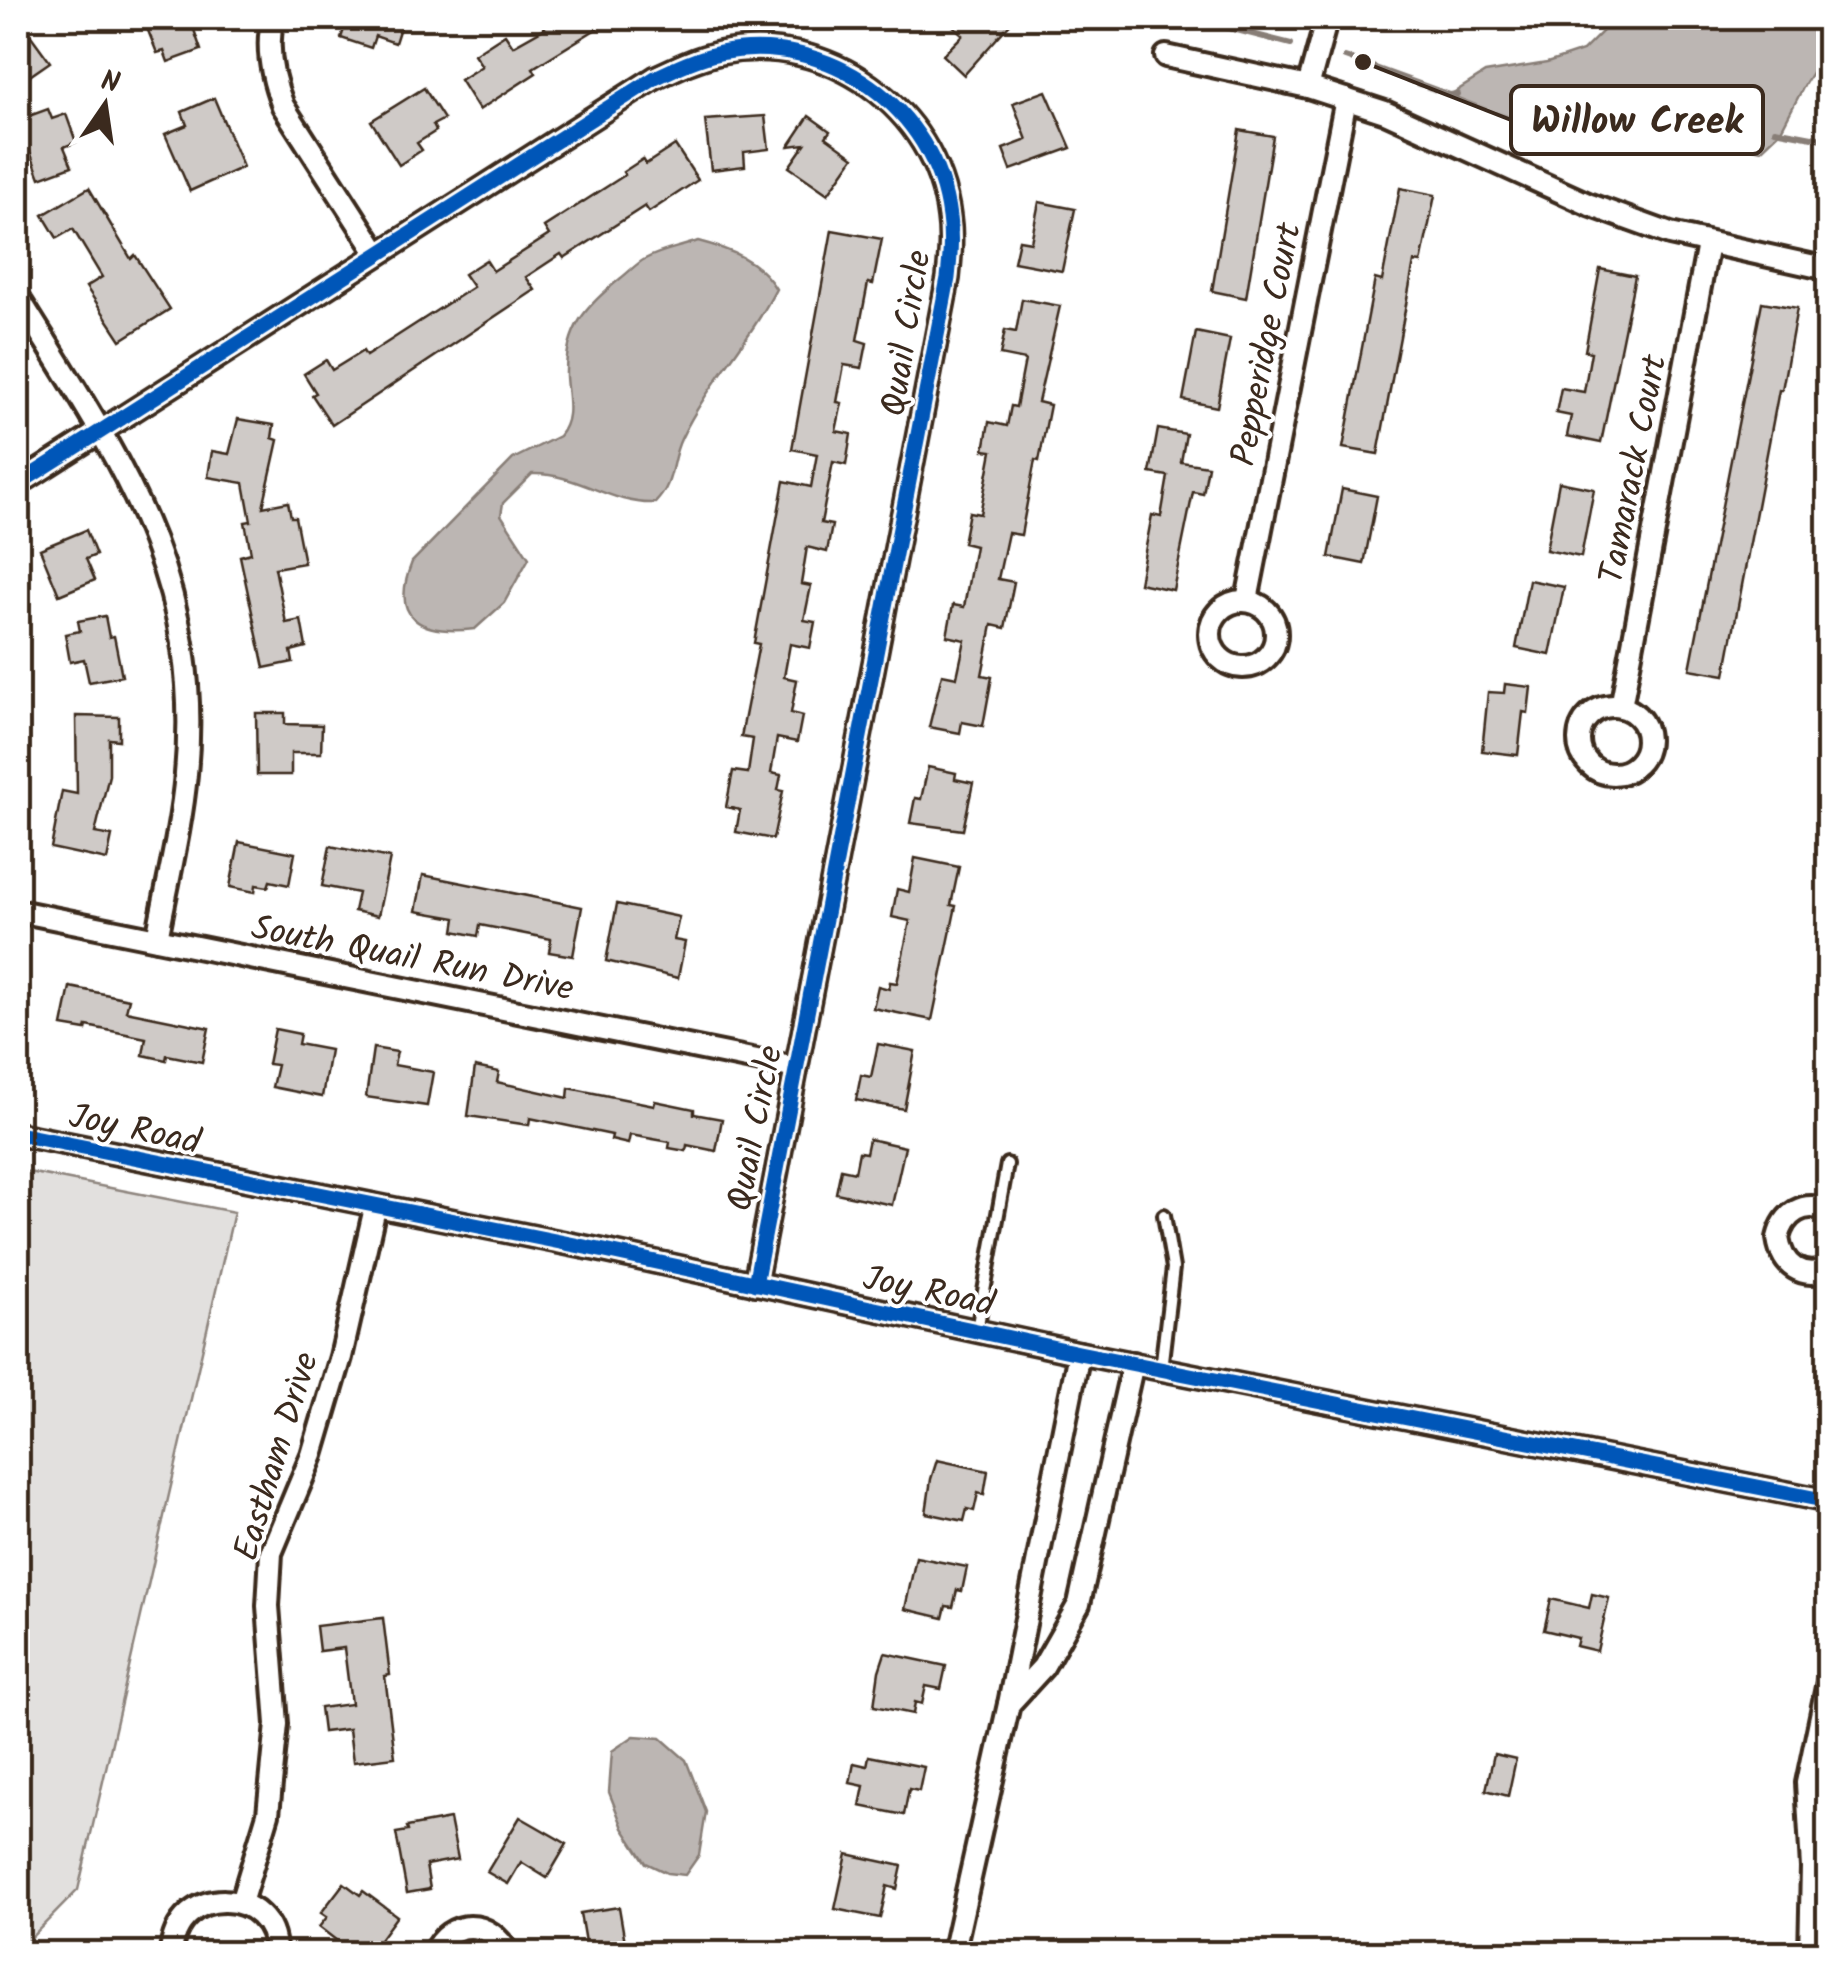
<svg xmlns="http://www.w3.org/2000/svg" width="1846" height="1971" font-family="Kalam,sans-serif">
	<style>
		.green { fill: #e2e0de; stroke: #8e857e; stroke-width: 2.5 }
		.water { fill: #bcb6b3; stroke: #887e77; stroke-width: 2.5 }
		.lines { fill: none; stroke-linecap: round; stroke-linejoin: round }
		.stream { stroke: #887e77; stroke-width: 6 }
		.building { fill: #cfcac7; stroke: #3b2a1e; stroke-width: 2.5 }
		.lane-casing { stroke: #3b2a1e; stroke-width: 18 }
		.street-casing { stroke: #3b2a1e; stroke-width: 28 }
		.lane { stroke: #fff; stroke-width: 10 }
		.street { stroke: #fff; stroke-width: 20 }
		.cycleway-casing { stroke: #fff; stroke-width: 21 }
		.cycleway { stroke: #0057b8; stroke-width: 15 }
		.labels { text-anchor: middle; stroke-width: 8; stroke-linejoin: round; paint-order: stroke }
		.street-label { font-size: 35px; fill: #3b2a1e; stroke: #fff }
		.leader { fill: none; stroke: #3b2a1e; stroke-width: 4 }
		.callout-dot { fill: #3b2a1e; stroke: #fff; stroke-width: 4 }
		.callout { fill: #fff; stroke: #3b2a1e; stroke-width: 4 }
		.callout-label { font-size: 38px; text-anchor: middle; font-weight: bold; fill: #3b2a1e }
	</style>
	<rect width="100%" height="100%" fill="#fff"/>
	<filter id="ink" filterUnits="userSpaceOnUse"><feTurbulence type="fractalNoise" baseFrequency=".01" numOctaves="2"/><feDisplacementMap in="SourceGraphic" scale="20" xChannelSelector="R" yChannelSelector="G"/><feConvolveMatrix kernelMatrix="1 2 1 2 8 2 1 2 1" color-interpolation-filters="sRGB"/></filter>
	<g filter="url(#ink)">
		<!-- green -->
		<path class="green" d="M18,1170L234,1212L78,1890L18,1951Z"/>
		<!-- water -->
		<g class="water">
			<path d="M1606,18H1828V47L1806,82L1780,132L1761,150L1734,144L1710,123L1655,109C1645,115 1634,128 1624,132C1580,147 1492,112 1450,95L1485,73L1547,63L1583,51L1606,28Z"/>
			<path d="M698,241C729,249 759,260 776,289C749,342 706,386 681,439C670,462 675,483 655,503C610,505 576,472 532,474L503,503L501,515L529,558L504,603L475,629C421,635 389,620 412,562L513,459L559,436C574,418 567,397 566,376C565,328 586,306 621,278C629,272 637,263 645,259C661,250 681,247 698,241Z"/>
			<path d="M634,1736L661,1738L686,1760L706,1812L699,1855L685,1875L667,1873L646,1863L623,1828L609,1792L612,1751Z"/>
		</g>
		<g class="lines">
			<!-- stream -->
			<g class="stream">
				<path d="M1190,18L1291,44"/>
				<path d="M1345,57L1450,95L1457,94"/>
				<path d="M1775,130L1828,140"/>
			</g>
		</g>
		<!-- building -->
		<g class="building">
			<path d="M18,18L50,62L18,84Z"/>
			<path d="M143,18H190L201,50L168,62L164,51L157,53Z"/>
			<path d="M329,18H403L395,43L375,36L371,48L341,38L345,26L329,21Z"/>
			<path d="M538,18H614L533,68L536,73L479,110L460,80L482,66L474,54L505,34L513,46L545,28Z"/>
			<path d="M945,18H1015L964,75L943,55L963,35Z"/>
			<path d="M424,88L444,119L433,125L436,131L417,143L422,150L399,165L371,121Z"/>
			<path d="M1046,91L1071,148L1011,170L1003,149L1027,140L1013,103Z"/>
			<path d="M214,98L243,167L190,191L165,134L187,125L182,112Z"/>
			<path d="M48,109L52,119L66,114L76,142L64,147L72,166L40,178L18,120Z"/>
			<path d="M765,116L769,149L744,152L745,166L711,170L705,120Z"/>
			<path d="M809,116L830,131L826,137L854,157L828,194L789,167L805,144L789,146Z"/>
			<path d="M1239,130L1273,136L1246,298L1212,291Z"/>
			<path d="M675,145L698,180L649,212L645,206L564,258L561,254L526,277L535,290L332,425L312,395L316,393L304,374L326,360L332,370L363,351L366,356L473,287L464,274L486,260L493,271L549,235L544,227L625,175L623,172L643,159L646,164Z"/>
			<path d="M89,188L131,259L135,255L170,309L121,340L86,287L102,277L73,229L57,238L43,215Z"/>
			<path d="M1400,188L1435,195L1421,263L1414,262L1378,454L1343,448L1375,279L1382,281Z"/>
			<path d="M1039,202L1075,209L1062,271L1014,262L1019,240L1031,242Z"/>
			<path d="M832,230L882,239L873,284L868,283L857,340L867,343L862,368L844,365L837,402L842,403L836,431L851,434L846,465L833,462L821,523L832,525L827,552L807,547L801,584L811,586L804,620L815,622L810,648L790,644L784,677L797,680L791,713L802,716L797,742L777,738L771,773L781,775L778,790L783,791L773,839L736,832L740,810L726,807L733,771L748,773L753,739L741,737L759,644L754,643L784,481L811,487L817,454L792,449Z"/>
			<path d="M1600,269L1635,276L1601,443L1567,436L1571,416L1556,413L1561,388L1584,392L1591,352L1585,351Z"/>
			<path d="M1022,299L1060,306L1038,402L1050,405L1039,461L1035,460L1021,535L1008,533L998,579L1014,582L1005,628L992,625L982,675L992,677L983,726L962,722L960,733L929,727L942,674L957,677L965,640L947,636L953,605L964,607L975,546L963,543L969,512L980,514L992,451L984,450L989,422L1007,426L1011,406L1016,407L1025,360L1000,355L1005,330L1016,332Z"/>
			<path d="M1762,302L1797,308L1782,390H1779L1725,675L1690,669Z"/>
			<path d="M1196,332L1230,339L1217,407L1183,400Z"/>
			<path d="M238,419L274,425L272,438L278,440L263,507L288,502L291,517H295L304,563L275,568L286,623L301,620L306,647L291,651L293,662L264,668L240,556L251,553L245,522L251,521L244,483L208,477L212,451L229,454Z"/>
			<path d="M1158,429L1186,434L1181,462L1208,466L1203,494L1193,492L1173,590L1139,583L1152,515L1161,517L1168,476L1150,473Z"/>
			<path d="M1559,482L1594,489L1581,557L1546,550Z"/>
			<path d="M1342,489L1377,496L1364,564L1329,557Z"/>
			<path d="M86,530L96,555L86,559L95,580L59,595L40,549Z"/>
			<path d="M1529,580L1564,587L1550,655L1516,648Z"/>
			<path d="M105,616L109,637L114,636L122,676L89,682L84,659L70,662L65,634L80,631L78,621Z"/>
			<path d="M1505,684L1531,687L1528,713L1523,712L1518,755L1482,751L1488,692L1504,693Z"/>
			<path d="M256,713H285V724L322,725L321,753H291V775H257Z"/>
			<path d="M76,716L119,717V740L109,739V775L95,833L112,836L107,860L51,848L62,791L77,794Z"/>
			<path d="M928,767L956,773L955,779L973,783L963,830L910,823L915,798L921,799Z"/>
			<path d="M239,842L295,853L289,885L270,881L268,887L256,885L255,892L230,887Z"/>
			<path d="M330,846L390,858L378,916L354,911L358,893L322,886Z"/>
			<path d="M915,858L959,867L951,905L956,906L932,1020L873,1008L878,986L889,989L890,982L897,983L910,921L892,917L897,889L909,892Z"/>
			<path d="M423,875L582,907L573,956L549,952L551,939L480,925L478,936L454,931L456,918L416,911Z"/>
			<path d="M617,904L679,917L674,940L685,942L678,978L606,961Z"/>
			<path d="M70,987L129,999L126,1011L209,1028L202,1062L167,1055L166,1060L143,1055L146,1038L87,1026L86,1030L62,1026Z"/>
			<path d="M275,1029L300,1034L298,1044L330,1050L322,1097L272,1087L277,1065L268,1064Z"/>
			<path d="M878,1044L915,1051L904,1109L856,1100L861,1075L871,1077Z"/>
			<path d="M373,1048L397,1052L394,1065L433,1072L427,1106L366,1097Z"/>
			<path d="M475,1067L499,1072L497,1082L568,1098L569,1088L654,1105L655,1101L694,1109V1114L722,1119L716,1151L687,1145L686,1151L669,1148L670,1142L630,1135L628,1144L611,1140L612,1135L530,1118L529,1125L468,1116Z"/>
			<path d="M869,1139L905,1147L892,1205L836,1193L841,1169L855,1172L859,1152L866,1153Z"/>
			<path d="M937,1460L988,1471L984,1495L978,1493L974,1511L967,1509L964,1521L926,1513L931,1479Z"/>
			<path d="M916,1557L967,1567L962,1591L957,1590L953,1607L946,1606L943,1618L905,1609Z"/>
			<path d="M1592,1594L1609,1598L1597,1651L1576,1646L1578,1638L1544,1630L1551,1599L1589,1608Z"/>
			<path d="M383,1618L390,1675L385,1676L395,1757L353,1762L349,1729L323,1732L320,1708L351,1704L344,1648L319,1651L316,1626Z"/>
			<path d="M885,1653L946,1666L941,1689L926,1686L922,1704L915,1702L913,1714L874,1706L879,1671Z"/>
			<path d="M1494,1754L1516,1759L1508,1796L1486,1790Z"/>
			<path d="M869,1756L924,1767L919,1791L909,1789L904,1815L860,1806L864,1786L850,1783L854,1763L867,1766Z"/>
			<path d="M520,1817L567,1844L547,1878L521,1862L508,1884L487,1872Z"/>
			<path d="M450,1819L458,1859L426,1865L430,1889L407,1893L396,1833L408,1831L407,1827Z"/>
			<path d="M847,1854L902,1866L897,1889L887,1886L880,1918L835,1909Z"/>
			<path d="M344,1883L360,1895L363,1891L397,1916L369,1954H354L319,1927L327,1917L321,1913Z"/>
			<path d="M619,1907L627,1954H587L580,1913Z"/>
		</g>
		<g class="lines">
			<!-- lane casing -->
			<g class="lane-casing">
				<g id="lane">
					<path d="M977,1330L1007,1164"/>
					<path d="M1161,1369L1173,1268L1164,1215"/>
				</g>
			</g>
			<!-- street casing -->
			<g class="street-casing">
				<g id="street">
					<path d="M273,18C265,48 272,78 283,106L378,254"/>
					<path d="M1166,56L1308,87L1385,112L1590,205L1670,234L1828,269"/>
					<path d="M1308,87L1327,18"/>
					<path d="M18,297C117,457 204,575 186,774C181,829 167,884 157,939"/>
					<path d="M18,484L655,78C676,68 697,58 720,53C827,31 936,108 949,217C952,238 950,258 948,278L755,1284"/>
					<path d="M1247,600L1346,99"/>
					<circle cx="1243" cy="634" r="33"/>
					<circle cx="1613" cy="740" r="34"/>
					<path d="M1621,707L1708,244"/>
					<path d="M18,911L796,1068"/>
					<path d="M18,1134L605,1251L1079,1353L1828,1501"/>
					<path d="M1828,1211C1804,1200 1784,1213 1778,1238C1782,1266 1802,1280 1828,1269"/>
					<path d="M1079,1353L1009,1704L1043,1667L1079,1604L1133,1363"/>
					<path d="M1814,1862L1828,1828"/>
					<path d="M241,1903L268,1814L277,1724L268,1606L271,1553L312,1455L341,1357L375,1208"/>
					<path d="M171,1954C175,1881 277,1886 275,1954"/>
					<path d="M433,1954C449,1918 491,1918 508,1954"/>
					<path d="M953,1954L1009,1704"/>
					<path d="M1810,1954L1812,1868L1807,1783L1828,1682"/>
				</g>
			</g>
			<!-- lane -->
			<use href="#lane" class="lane"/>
			<!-- street -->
			<use href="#street" class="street"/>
			<!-- cycleway casing -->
			<g class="cycleway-casing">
				<g id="cycleway">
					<path d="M18,484L655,78C676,68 697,58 720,53C827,31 936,108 949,217C952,238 950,258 948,278L755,1284"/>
					<path d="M18,1134L605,1251L1079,1353L1828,1501"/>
				</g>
			</g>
			<!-- cycleway -->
			<use href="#cycleway" class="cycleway"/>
		</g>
	</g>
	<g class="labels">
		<!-- street labels -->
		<g class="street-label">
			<text transform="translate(905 333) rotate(-81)" y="12">Quail Circle</text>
			<text transform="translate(1265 344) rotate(-79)" y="12">Pepperidge Court</text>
			<text transform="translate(1632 469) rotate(-79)" y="12">Tamarack Court</text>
			<text transform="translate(413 957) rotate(11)" y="12">South Quail Run Drive</text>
			<text transform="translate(135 1128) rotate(12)" y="12">Joy Road</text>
			<text transform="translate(754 1128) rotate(-79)" y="12">Quail Circle</text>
			<text transform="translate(929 1290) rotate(12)" y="12">Joy Road</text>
			<text transform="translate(275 1456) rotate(-73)" y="12">Eastham Drive</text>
		</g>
	</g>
	<!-- callouts -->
	<path class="leader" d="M1363 62L1511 120"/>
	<circle class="callout-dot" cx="1363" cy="62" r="10"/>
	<rect class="callout" x="1511" y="86" width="252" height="68" rx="10"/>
	<g class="callout-label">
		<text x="1637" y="133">Willow Creek</text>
	</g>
	<!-- margin -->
	<rect width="1846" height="1971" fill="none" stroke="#fff" stroke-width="60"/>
	<rect x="30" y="30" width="1786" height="1911" fill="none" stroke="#3b2a1e" stroke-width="4" filter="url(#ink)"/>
	<!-- north arrow -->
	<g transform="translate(105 105) rotate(13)" stroke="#ffffff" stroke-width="8" paint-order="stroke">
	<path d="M0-8L18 38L0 25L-18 38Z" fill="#3b2a1e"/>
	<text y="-15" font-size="28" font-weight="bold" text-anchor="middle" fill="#3b2a1e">N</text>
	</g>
</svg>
